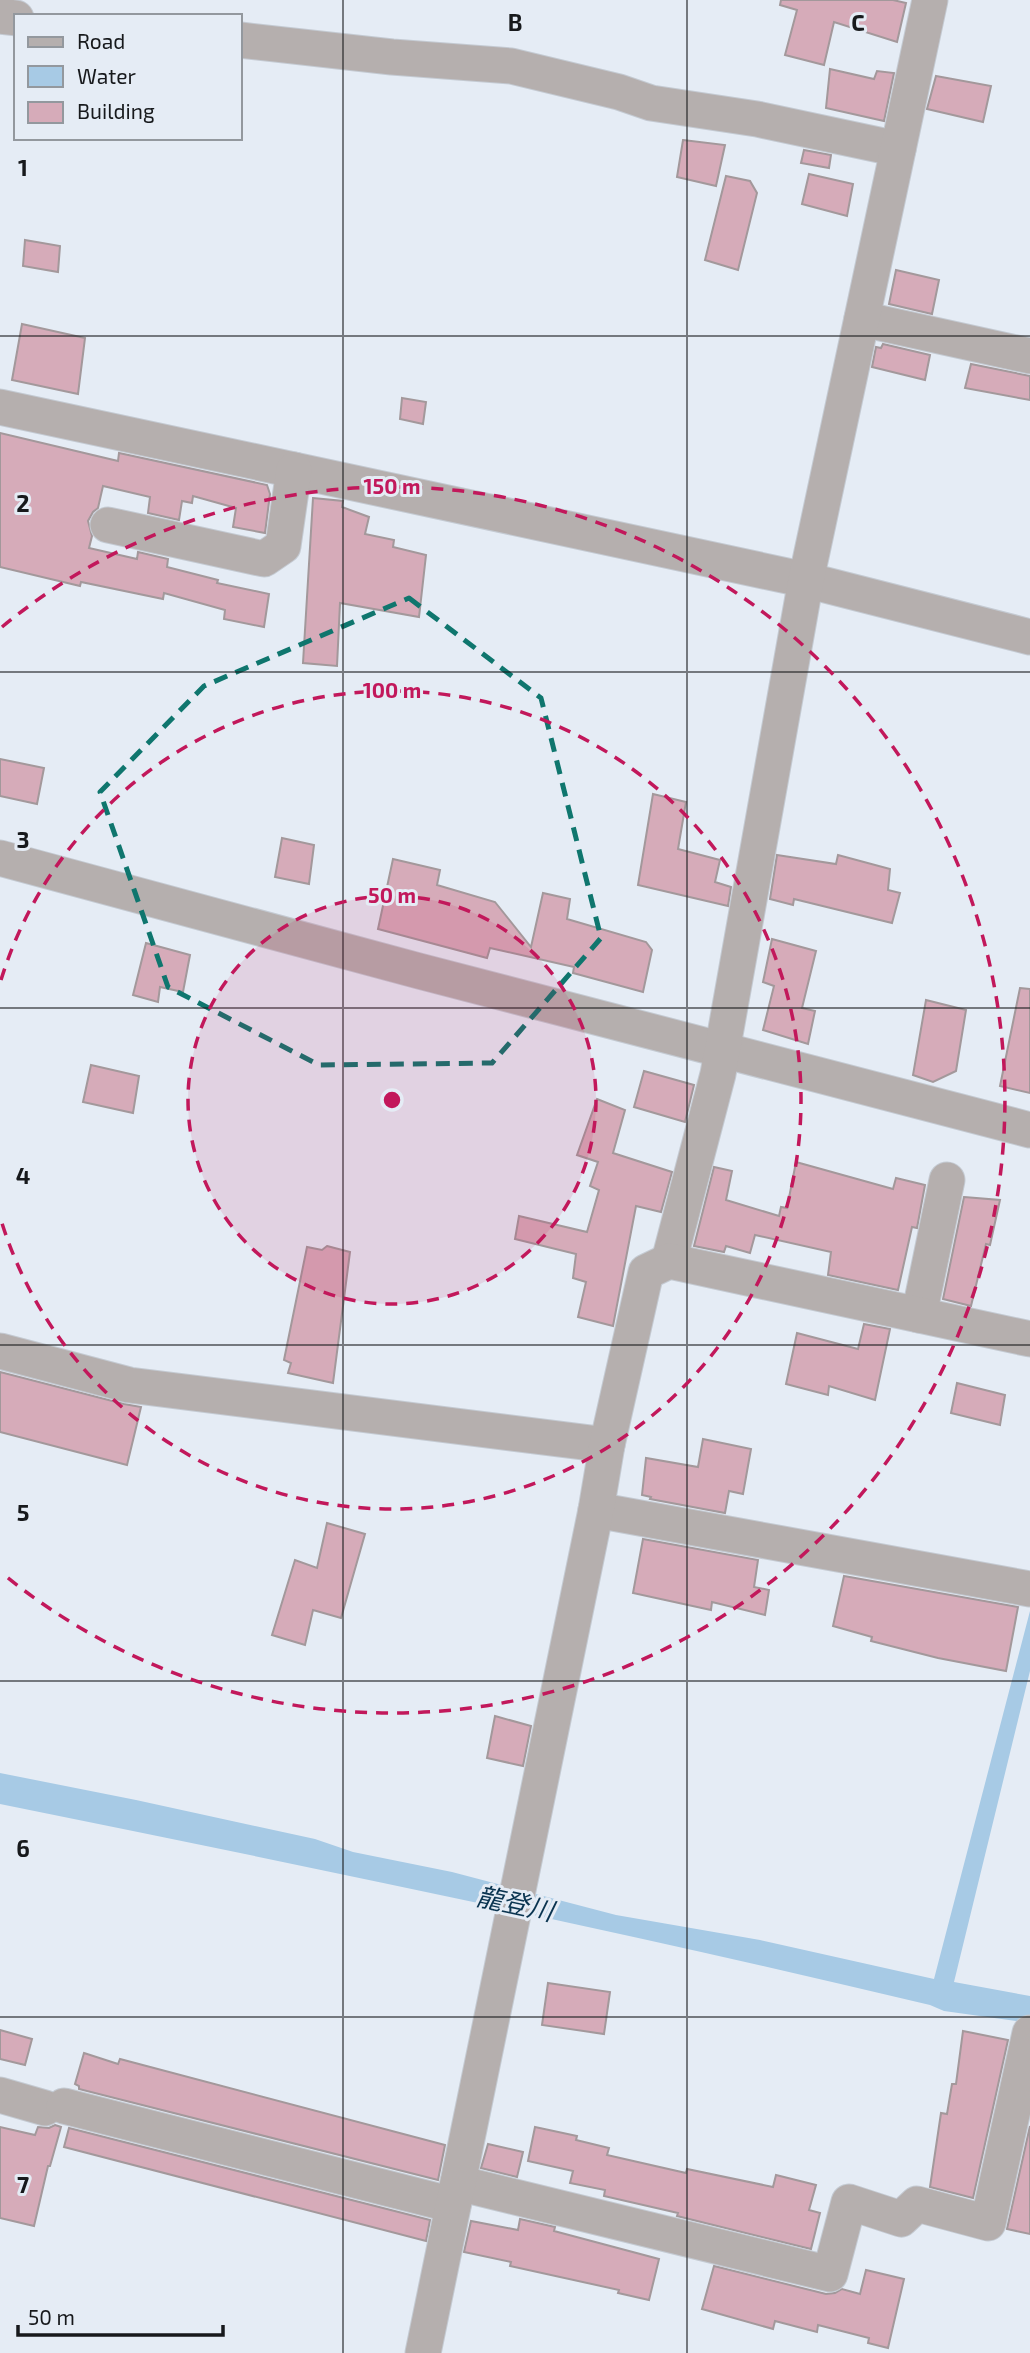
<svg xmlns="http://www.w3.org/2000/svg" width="1030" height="2353" font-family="'Exo 2','Noto Sans JP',sans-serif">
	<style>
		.water { fill: #a7cae5 }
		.building { fill: #d6abb9; stroke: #a3989b; stroke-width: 2 }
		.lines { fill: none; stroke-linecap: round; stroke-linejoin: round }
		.minor-casing { stroke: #c4cad2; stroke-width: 37 }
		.minor { stroke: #b5afae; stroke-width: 35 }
		.marked { fill: none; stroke: #0f766e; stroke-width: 5; stroke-dasharray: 14 9; stroke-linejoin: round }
		.grid { fill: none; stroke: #17191c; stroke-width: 2; stroke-opacity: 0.55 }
		.ring { fill: none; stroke: #c2185b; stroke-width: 3.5; stroke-dasharray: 12 9 }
		.labels { text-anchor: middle; stroke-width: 6; stroke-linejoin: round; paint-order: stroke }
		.water-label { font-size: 26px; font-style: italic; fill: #0a3450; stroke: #e5ecf5 }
		.grid-label { font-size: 23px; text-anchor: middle; font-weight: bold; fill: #17191c; stroke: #e5ecf5; stroke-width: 6; stroke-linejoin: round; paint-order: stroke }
		.centre { fill: #c2185b; stroke: #e5ecf5; stroke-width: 3.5 }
		.ring-label { font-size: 21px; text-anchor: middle; font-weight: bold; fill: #c2185b; stroke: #e5ecf5; stroke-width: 6; stroke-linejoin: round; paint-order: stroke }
	</style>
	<rect width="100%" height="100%" fill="#e5ecf5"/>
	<!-- water -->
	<path class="water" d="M1030,1611V1671L954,1982L1030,1996V2023L944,2011L930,2005C621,1931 311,1867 0,1804V1773L136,1800L315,1839L353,1852L452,1872L616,1915L760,1940L934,1979Z"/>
	<!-- building -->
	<g class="building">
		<path d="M781,0H893L906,3L897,42L834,22L824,65L785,55L797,10L780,5Z"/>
		<path d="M830,69L874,79L877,71L894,73L884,121L826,108Z"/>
		<path d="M936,76L991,86L983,122L927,109Z"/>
		<path d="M683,140L725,145L716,186L677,177Z"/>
		<path d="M804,150L831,155L829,168L801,163Z"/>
		<path d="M809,174L853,184L847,216L802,204Z"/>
		<path d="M726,176L750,181L757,193L738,270L705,260Z"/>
		<path d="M25,240L60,246L58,272L23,266Z"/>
		<path d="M896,270L939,280L932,314L889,304Z"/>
		<path d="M22,324L85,338L78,394L12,380Z"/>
		<path d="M883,344L930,355L925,380L872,367L876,347L881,348Z"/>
		<path d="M971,364L1030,376V400L965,388Z"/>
		<path d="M402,398L426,402L423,424L400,419Z"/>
		<path d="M0,433L118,461L119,453L267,485L270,494L265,533L233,527L236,508L193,496L192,503L182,501L179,520L148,513L150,497L103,486L98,508L93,512L88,521L92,536L89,548L137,559L138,552L168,559L167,567L218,580L217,583L269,594L264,627L224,619L225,610L164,593L163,599L81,582L80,586L0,567Z"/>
		<path d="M313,498L343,501L342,507L369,517L365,534L394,540L393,547L426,555L419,617L340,603L337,666L303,663Z"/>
		<path d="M0,759L44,768L37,804L0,796Z"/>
		<path d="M653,794L686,802L678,849L720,860L715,882L731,887L728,906L638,885Z"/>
		<path d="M282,838L314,845L309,884L275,877Z"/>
		<path d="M777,855L836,864L838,855L890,869L888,890L900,893L892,923L794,899L793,905L770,899Z"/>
		<path d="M393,859L440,870L437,885L495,902L531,947L543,893L570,899L567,919L646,942L652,950L643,992L573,973L574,967L490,948L487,958L378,929Z"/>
		<path d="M772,939L816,951L802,1008L815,1011L808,1044L763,1030L774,986L763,982Z"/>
		<path d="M146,943L190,955L183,992L160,987L158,1002L133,995Z"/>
		<path d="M1020,988L1030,989V1093L1000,1086Z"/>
		<path d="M926,1000L966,1010L956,1071L933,1082L913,1075Z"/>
		<path d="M91,1065L139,1076L133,1113L83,1102Z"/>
		<path d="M644,1071L694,1085L685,1122L634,1107Z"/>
		<path d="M597,1099L625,1110L613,1153L672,1172L661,1212L636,1206L613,1326L578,1317L586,1282L573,1278L576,1254L515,1239L519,1216L587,1232L599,1190L590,1186L598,1162L577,1155Z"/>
		<path d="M796,1162L893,1189L896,1178L925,1185L917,1228L912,1227L898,1290L828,1275L831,1252L755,1235L750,1253L726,1246L724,1252L694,1246L714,1167L732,1171L726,1200L779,1216L781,1207L787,1208Z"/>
		<path d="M964,1197L1000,1200L990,1245L986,1244L971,1306L943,1299Z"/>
		<path d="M327,1246L350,1252L333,1383L288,1373L291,1363L284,1360L307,1247L322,1250Z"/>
		<path d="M864,1324L890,1329L875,1400L829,1386L828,1395L786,1384L797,1333L858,1349Z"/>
		<path d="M0,1372L124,1404L141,1407L127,1465L0,1432Z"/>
		<path d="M957,1383L1005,1395L1000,1425L951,1413Z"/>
		<path d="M703,1439L751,1449L743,1494L729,1491L725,1513L650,1499L651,1497L642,1495L646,1458L698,1467Z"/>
		<path d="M327,1523L365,1534L341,1618L313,1610L305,1645L272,1635L295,1560L317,1568Z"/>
		<path d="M643,1539L758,1560L754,1587L769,1590L765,1615L712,1602L711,1610L633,1593Z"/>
		<path d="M844,1576L1018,1607L1006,1671L938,1658L871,1641L872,1637L833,1626Z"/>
		<path d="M495,1716L531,1726L523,1766L487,1758Z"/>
		<path d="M548,1983L610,1992L604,2034L542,2025Z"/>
		<path d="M0,2030L32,2039L25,2065L0,2059Z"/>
		<path d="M963,2031L1008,2040L973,2198L930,2187L941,2113L947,2114L952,2084H956Z"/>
		<path d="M84,2053L118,2064L120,2059L445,2145L438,2180L79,2089V2086L75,2084Z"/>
		<path d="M55,2125L61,2127L50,2166H48L34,2226L0,2218V2127L35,2135L38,2127L49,2128Z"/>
		<path d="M1030,2126V2234L1007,2229Z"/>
		<path d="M535,2127L577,2136L576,2140L609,2148L607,2155L686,2173L687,2169L773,2187L776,2175L816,2185L809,2210L820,2213L811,2249L677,2216L678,2213L604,2196L605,2190L570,2183L573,2171L528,2161Z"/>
		<path d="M69,2128L430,2220L426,2241L64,2147Z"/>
		<path d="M488,2144L523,2152L517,2177L481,2168Z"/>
		<path d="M520,2219L555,2227L554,2231L659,2259L649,2300L618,2293L619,2290L510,2266L511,2262L464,2252L471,2221L518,2230Z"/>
		<path d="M714,2266L826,2294L835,2293L842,2289L860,2294L866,2270L904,2279L888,2348L868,2343L869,2338L818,2325L817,2332L775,2321L773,2329L702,2309Z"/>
	</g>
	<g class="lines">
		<!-- minor casing -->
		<g class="minor-casing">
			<g id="minor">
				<path d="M0,16L16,18"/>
				<path d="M240,40L392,57L511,66L619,92L651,103L757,119L898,149"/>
				<path d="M862,319L1030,356"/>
				<path d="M0,407L806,580L1030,637"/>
				<path d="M108,525L264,559L283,546L294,470"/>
				<path d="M0,858L419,971L1030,1130"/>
				<path d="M669,1261L718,1074L806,580L930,0"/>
				<path d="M919,1315L947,1180"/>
				<path d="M0,1351L129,1385L607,1445"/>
				<path d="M596,1510L1030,1589"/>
				<path d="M0,2095L45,2108"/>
				<path d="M64,2106L453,2205"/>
				<path d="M458,2183L830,2274L849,2202L901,2219L917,2204L988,2223L1030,2033"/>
				<path d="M423,2353L596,1510L607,1445L646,1272L669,1261L1030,1339"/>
			</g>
		</g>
		<!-- minor -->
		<use href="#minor" class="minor"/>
	</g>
	<!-- marked area -->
	<path class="marked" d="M409,598L541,698L601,938L492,1063L319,1065L168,987L100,792L204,686Z"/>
	<!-- grid -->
	<path class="grid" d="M343,0V2353M687,0V2353M0,336H1030M0,672H1030M0,1008H1030M0,1345H1030M0,1681H1030M0,2017H1030"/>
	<!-- distance rings -->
	<circle cx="392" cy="1100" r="204" fill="#c2185b" fill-opacity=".12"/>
	<g class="ring">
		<circle cx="392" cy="1100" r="204"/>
		<path d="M1 980A409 409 0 1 1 1 1220"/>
		<path d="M2 627A613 613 0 1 1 2 1573"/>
	</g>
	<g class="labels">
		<!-- water labels -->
		<g class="water-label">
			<text transform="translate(515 1904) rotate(12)" y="9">龍登川</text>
		</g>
	</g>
	<g class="grid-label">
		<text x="515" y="31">B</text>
		<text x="858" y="31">C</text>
		<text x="23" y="176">1</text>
		<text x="23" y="512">2</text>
		<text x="23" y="848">3</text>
		<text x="23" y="1184">4</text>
		<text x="23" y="1521">5</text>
		<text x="23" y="1857">6</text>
		<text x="23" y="2193">7</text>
	</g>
	<circle cx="392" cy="1100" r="10" class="centre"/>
	<g class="ring-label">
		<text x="392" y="494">150 m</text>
		<text x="392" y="698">100 m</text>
		<text x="392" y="903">50 m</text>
	</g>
	<!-- legend -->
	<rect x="14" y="14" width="228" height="126" fill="#e5ecf5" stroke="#93989e" stroke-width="2"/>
	<rect x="28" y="37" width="35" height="10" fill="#b5afae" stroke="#93989e" stroke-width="2"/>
	<text x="77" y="49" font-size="21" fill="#17191c">Road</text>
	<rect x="28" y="66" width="35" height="21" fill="#a7cae5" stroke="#93989e" stroke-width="2"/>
	<text x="77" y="84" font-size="21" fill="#17191c">Water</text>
	<rect x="28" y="102" width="35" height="21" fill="#d6abb9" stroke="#93989e" stroke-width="2"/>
	<text x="77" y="119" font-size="21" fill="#17191c">Building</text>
	<!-- scale -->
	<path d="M18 2325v10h205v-10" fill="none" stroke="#17191c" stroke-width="3.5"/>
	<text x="28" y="2325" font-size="21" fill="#17191c" stroke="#e5ecf5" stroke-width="5" paint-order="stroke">50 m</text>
</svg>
